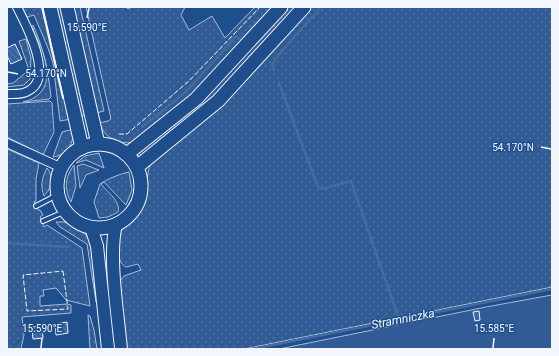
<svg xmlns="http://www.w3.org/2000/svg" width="559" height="356" font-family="Roboto,sans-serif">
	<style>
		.grass { fill: url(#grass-dots); stroke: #a8bbd7 }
		.built { fill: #305b95; stroke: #a8bbd7 }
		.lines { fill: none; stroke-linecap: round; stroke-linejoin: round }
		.stream { stroke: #446ba0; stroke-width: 2.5 }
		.building { fill: url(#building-back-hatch); stroke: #f2f6ff }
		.lane-casing { stroke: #f2f6ff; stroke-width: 6 }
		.street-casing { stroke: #f2f6ff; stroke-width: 10 }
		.secondary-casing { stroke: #f2f6ff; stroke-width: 14 }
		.primary-casing { stroke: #f2f6ff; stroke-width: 15 }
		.lane { stroke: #1f4e8c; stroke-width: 4 }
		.street { stroke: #1f4e8c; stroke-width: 8 }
		.secondary { stroke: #1f4e8c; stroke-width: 12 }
		.primary { stroke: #1f4e8c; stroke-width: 13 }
		.fence { stroke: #f2f6ff; stroke-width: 1; stroke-dasharray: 5 2; stroke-linecap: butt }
		.wall { stroke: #f2f6ff; stroke-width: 2 }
		.ticks { fill: none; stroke: #f2f6ff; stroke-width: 1.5 }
		.labels { text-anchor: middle; stroke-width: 3; stroke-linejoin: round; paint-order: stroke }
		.water-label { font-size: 12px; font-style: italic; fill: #f2f6ff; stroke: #1f4e8c }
		.ticks-label { font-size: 10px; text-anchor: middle; fill: #f2f6ff; stroke: #1f4e8c; stroke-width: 3; stroke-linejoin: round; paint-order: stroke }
	</style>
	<defs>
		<pattern id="grass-dots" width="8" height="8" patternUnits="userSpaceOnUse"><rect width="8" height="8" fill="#305b95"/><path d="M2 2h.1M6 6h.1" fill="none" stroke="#4e73a5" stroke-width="1.8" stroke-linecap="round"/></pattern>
		<pattern id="building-back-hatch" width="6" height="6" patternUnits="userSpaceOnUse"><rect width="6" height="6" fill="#3563a3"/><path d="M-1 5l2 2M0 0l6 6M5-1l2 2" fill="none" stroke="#537ab1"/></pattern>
	</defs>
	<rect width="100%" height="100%" fill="#1f4e8c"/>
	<!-- grass -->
	<g class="grass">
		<path d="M22,7H44L71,119L60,121L53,63L48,48L34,15L27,17Z"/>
		<path d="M56,7H61L86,115L80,117Z"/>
		<path d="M72,7H80L104,111L96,113Z"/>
		<path d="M86,7H126L128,9L132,7H185L181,15L189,30L212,16L225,38L255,7H275L199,90L134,142C118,145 105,138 99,123L108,121L111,119Z"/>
		<path d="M288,7H297L222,89L139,158L136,154L217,85Z"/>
		<path d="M310,7H552V287L244,349H126L120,281L124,276L141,270L138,264L126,267C116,263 116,239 121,231C128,220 139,217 144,202C149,189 145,175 151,163L250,74Z"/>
		<path d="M33,25C44,49 48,71 51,97L49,99L23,102C53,95 50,68 40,45C38,39 32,31 33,25Z"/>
		<path d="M26,39L31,58L30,79L24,85L7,87V84L13,83L29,70L19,41Z"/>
		<path d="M50,101L52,103L54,132L43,155L7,137V104Z"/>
		<path d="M73,129C74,143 68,155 53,157L62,132Z"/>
		<path d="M7,149L39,163L36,179V201L34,202L38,210H40L43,215L40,217L44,227L47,225L82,248L90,306L66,300L56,288L43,290L44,296H40V306L67,304L71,305V313L22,317L24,335L21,349H7Z"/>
		<path d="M99,153L104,168L86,160L76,163L85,156Z"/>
		<path d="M74,165L76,186L71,202C64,189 65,177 74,165Z"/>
		<path d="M47,168C54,177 52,188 44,196C40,186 42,177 47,168Z"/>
		<path d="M129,172L132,190L126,205L104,182L101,184C107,192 121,201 118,212L108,217L99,218L94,202L100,184C105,180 122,173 129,172Z"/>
		<path d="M56,222H64L71,224L82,231L91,241L96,302L87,244L60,227Z"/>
		<path d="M88,315L90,316L94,330L97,349H90Z"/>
	</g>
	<!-- built -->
	<g class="built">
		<path d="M83,164L99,170L86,175L80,188L77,166Z"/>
		<path d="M552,295V349H279L486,307Z"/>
	</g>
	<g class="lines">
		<!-- stream -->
		<g class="stream">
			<path d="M274,70L272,64L287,45L321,7"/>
			<path d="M279,83L318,187L322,189L351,181L399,319"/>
			<path d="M142,127L186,92L236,36L240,39"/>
			<path d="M7,243L68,247"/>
			<path d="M253,349L552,289"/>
		</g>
	</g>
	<!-- building -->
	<g class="building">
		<path d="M15,44L22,59L11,64L7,56V48Z"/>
		<path d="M479,311L480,320L475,321L473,312Z"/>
		<path d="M67,322L68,333L56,335L55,324Z"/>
		<path d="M42,326L43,338L33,339L32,327Z"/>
	</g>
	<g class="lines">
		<!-- lane casing -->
		<g class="lane-casing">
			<g id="lane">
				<path d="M36,206L59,194"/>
				<path d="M43,221L66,211"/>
			</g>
		</g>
		<!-- street casing -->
		<g class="street-casing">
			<g id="street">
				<path d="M7,94C14,94 22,95 28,91C55,78 26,25 17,7"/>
				<path d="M7,143L62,168"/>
			</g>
		</g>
		<!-- secondary casing -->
		<g class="secondary-casing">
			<g id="secondary">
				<path d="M116,224C108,256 118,315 121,349"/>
				<path d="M91,227L97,246L108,349"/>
			</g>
		</g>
		<!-- primary casing -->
		<g class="primary-casing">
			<g id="primary">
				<path d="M50,7L82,148"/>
				<path d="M67,7L98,144"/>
				<circle cx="99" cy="186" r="42"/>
				<path d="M127,154L196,99L281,7"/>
				<path d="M137,167L218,101L304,7"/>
			</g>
		</g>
		<!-- lane -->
		<use href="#lane" class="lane"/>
		<!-- street -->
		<use href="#street" class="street"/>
		<!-- secondary -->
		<use href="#secondary" class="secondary"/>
		<!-- primary -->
		<use href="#primary" class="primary"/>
		<!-- fence -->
		<g class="fence">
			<path d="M119,134H127L189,81L260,7"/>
			<path d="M63,271L68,309L27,311L23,275Z"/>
		</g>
		<!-- wall -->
		<path class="wall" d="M42,7L63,98"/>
	</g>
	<!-- ticks -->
	<path class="ticks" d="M87,18L89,8M8,72L18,74M541,147L551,149M41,348L42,338M493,348L494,338"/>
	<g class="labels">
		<!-- water labels -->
		<g class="water-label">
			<text transform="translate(403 319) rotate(-11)" y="4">Stramniczka</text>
		</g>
	</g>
	<g class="ticks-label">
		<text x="87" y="31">15.590°E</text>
		<text x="46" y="77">54.170°N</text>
		<text x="513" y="151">54.170°N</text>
		<text x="42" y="332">15.590°E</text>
		<text x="494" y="332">15.585°E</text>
	</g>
	<!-- border -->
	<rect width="559" height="356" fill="none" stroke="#f2f6ff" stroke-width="16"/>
</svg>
